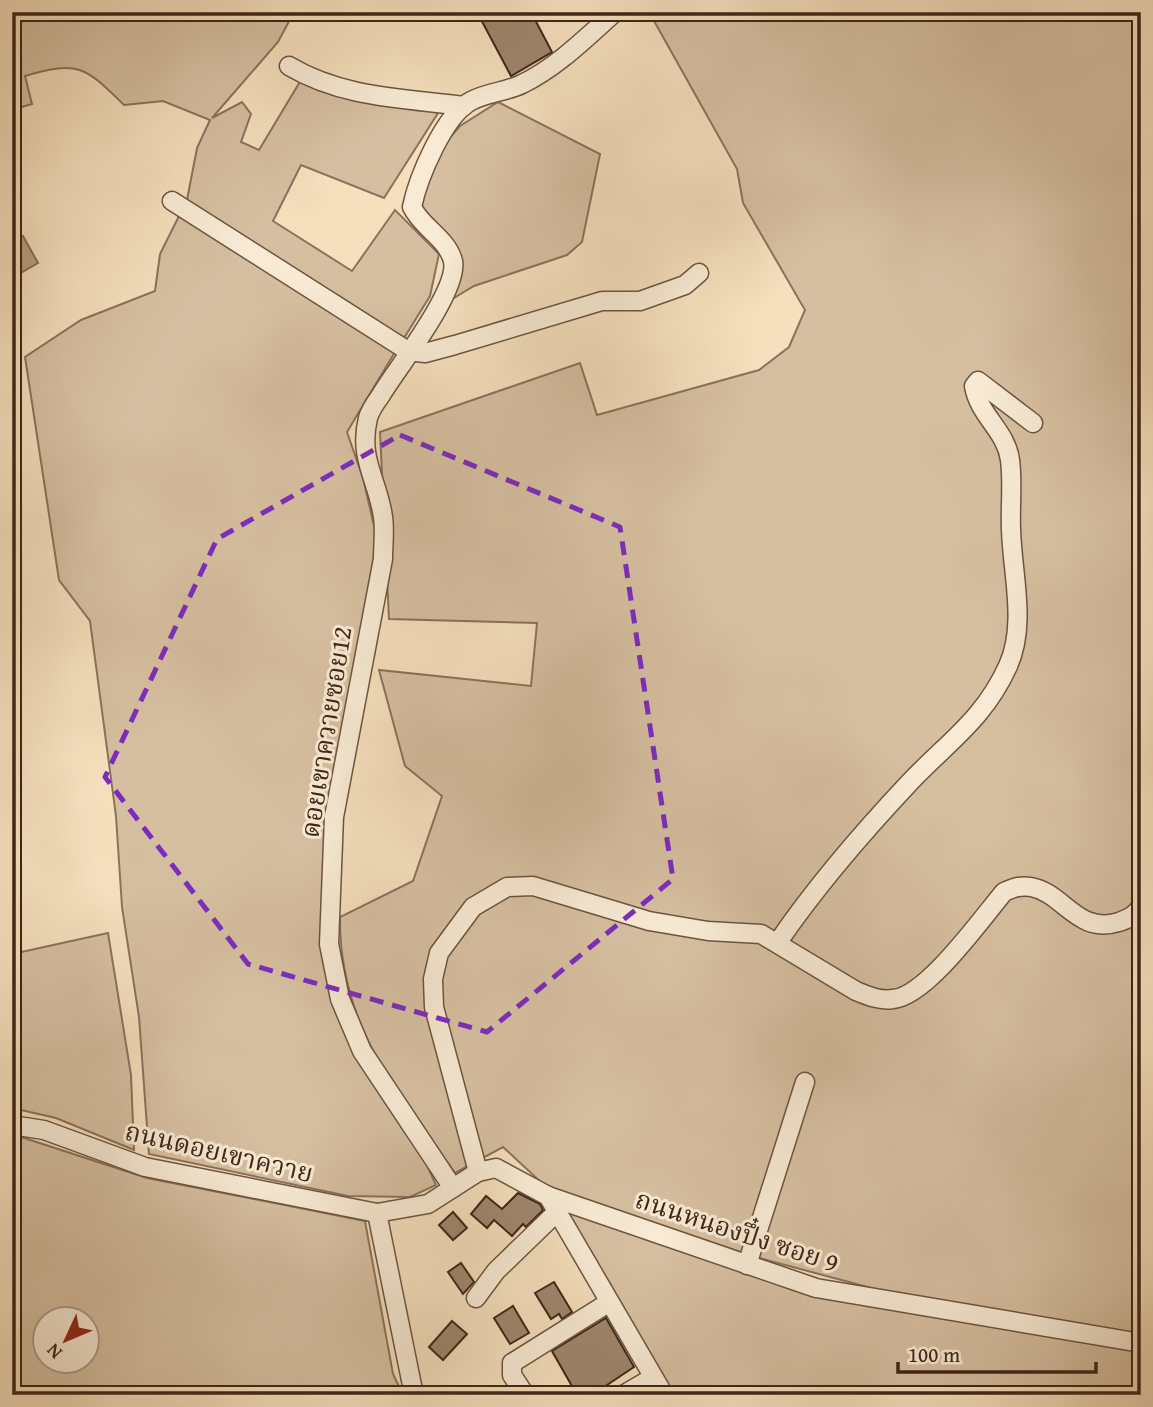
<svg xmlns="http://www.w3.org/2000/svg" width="1153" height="1407" font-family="'Gentium Book Plus','Noto Serif Thai',serif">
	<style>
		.green { fill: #d6bfa1; stroke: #8b725c; stroke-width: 2; fill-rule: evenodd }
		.water { fill: #b7a084; stroke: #876f58; stroke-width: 2 }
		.building { fill: #9e866d; stroke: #402516; stroke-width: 2 }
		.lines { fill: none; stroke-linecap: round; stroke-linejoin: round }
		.minor-casing { stroke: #6d5440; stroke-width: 21 }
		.minor { stroke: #f8ead4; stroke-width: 18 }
		.marked { fill: none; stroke: #7b2cbf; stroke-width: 5; stroke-dasharray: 14 9; stroke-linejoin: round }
		.labels { text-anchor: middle; stroke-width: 6; stroke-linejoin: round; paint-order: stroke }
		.street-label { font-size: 26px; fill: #402516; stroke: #f8ead4 }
	</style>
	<rect width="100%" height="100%" fill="#f5dfbd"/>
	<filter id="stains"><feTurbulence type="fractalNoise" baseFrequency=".00286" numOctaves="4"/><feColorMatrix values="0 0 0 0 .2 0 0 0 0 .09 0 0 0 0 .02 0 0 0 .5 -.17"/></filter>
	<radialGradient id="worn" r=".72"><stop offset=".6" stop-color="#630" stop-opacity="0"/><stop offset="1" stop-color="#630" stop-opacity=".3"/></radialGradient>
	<!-- green -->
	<g class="green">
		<path d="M12,12H294L278,42L212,118L242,102L251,114L241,142L259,150L304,75L422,104L438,113L384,198L301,165L273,221L352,271L395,210L439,254L430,296L404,338L342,298L325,300L398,347L347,432L363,478L377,539L353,679L324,913L352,1047L426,1163L436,1185L410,1197L348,1196L149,1154L139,1017L122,907L116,816L90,621L59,580L25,357L81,320L155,291L160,254L187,200L197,148L210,120L163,101L124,105C85,67 79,60 25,76L32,104L12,110Z"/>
		<path d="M649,12H1141V1335L875,1289L707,1244L545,1186L503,1147L455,1173C396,1090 339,1025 340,917L413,881L442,796L405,766L379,670L531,686L537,623L389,619L380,432L580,363L597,415L759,370L789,347L805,310L743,203L737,169Z"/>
		<path d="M498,102L600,154L582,242L567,255L474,286L449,301L461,276L420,208L418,191L446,142L460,126Z"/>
		<path d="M108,933L131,1075L134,1150L56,1118L12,1108V954Z"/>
		<path d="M12,1134L147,1178L365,1221L393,1374L403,1395H12ZM46,1320H88V1362H46Z"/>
		<path d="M548,1196L816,1288L1141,1343V1395H667Z"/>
	</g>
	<!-- water -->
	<path class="water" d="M23,236L38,263L12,278V242Z"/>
	<!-- building -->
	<g class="building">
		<path d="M477,12H531L552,52L511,76Z"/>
		<path d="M518,1193L540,1204L543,1210L526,1227L523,1224L512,1236L494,1220L487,1228L471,1214L486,1196L502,1209Z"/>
		<path d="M453,1212L467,1228L453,1240L439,1225Z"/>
		<path d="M461,1263L474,1282L463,1294L448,1272Z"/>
		<path d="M554,1282L572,1312L562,1319L559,1314L551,1319L535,1293Z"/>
		<path d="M513,1306L529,1333L510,1344L494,1318Z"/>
		<path d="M606,1318L634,1367L592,1395H577L552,1351Z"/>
		<path d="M452,1321L467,1334L443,1360L429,1347Z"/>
	</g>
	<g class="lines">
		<!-- minor casing -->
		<g class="minor-casing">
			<g id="minor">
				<path d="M289,66C343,98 403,98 464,106"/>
				<path d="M172,201L408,351L425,353L455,345L602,301H640L685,285L699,273"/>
				<path d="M778,942C817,885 863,832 910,782C948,742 984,719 1008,666C1027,624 1012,573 1011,529C1010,507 1013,482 1010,460C1006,430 979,416 974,386L978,381L1033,423"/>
				<path d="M12,1125L44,1130L145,1167L377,1213L428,1204L478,1172L496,1168L548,1196L816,1288L1141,1343"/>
				<path d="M478,1172L434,1007L433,979L439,953L473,907L507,887L533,886L649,921L708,931L761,934L856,991C868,996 880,1001 893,999C926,997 982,918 1004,892C1013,888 1020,885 1031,887C1064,893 1077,935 1119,922C1130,918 1134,916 1141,907"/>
				<path d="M453,1188L362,1051L340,999L329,944L334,817L383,559C383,546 385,530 383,517C378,480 358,459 368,418C370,410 376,402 381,395C398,367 459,290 453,261C447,238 422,228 412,207C418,178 444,115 471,101C488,92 506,92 522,84C556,68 587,37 615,12"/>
				<path d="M548,1196L664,1395"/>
				<path d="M377,1213L414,1395"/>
				<path d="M747,1265L805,1082"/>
				<path d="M476,1298L496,1271L557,1212"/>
				<path d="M525,1395L512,1375V1363L608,1303"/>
				<path d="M623,1395L652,1378"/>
			</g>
		</g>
		<!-- minor -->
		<use href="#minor" class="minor"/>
	</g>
	<!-- marked area -->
	<path class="marked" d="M400,435L620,527L673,879L487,1032L248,964L105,777L217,539Z"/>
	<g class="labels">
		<!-- street labels -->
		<g class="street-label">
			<text transform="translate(326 732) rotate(-81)" y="9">ดอยเขาควายซอย12</text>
			<text transform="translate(219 1152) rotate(13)" y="9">ถนนดอยเขาควาย</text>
			<text transform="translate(737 1231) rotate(18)" y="9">ถนนหนองปึ๋ง ซอย 9</text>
		</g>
	</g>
	<!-- margin -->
	<rect width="1153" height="1407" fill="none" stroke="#f5dfbd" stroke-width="42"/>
	<rect x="14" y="14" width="1125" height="1379" fill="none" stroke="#402516" stroke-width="3.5"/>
	<rect x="21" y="21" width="1111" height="1365" fill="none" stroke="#402516" stroke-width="2"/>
	<!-- north arrow -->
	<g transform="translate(66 1340) rotate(226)"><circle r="33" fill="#f8ead4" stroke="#ae9b88" stroke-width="2"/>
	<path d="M0-5L12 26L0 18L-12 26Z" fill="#8f2418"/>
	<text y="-10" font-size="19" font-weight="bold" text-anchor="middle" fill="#402516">N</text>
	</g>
	<!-- scale -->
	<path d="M898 1362v10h198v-10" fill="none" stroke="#402516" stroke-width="3.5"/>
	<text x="908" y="1362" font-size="21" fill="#402516" stroke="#f8ead4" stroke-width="5" paint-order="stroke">100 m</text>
	<rect width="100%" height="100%" filter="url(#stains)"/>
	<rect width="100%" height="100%" fill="url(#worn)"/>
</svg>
